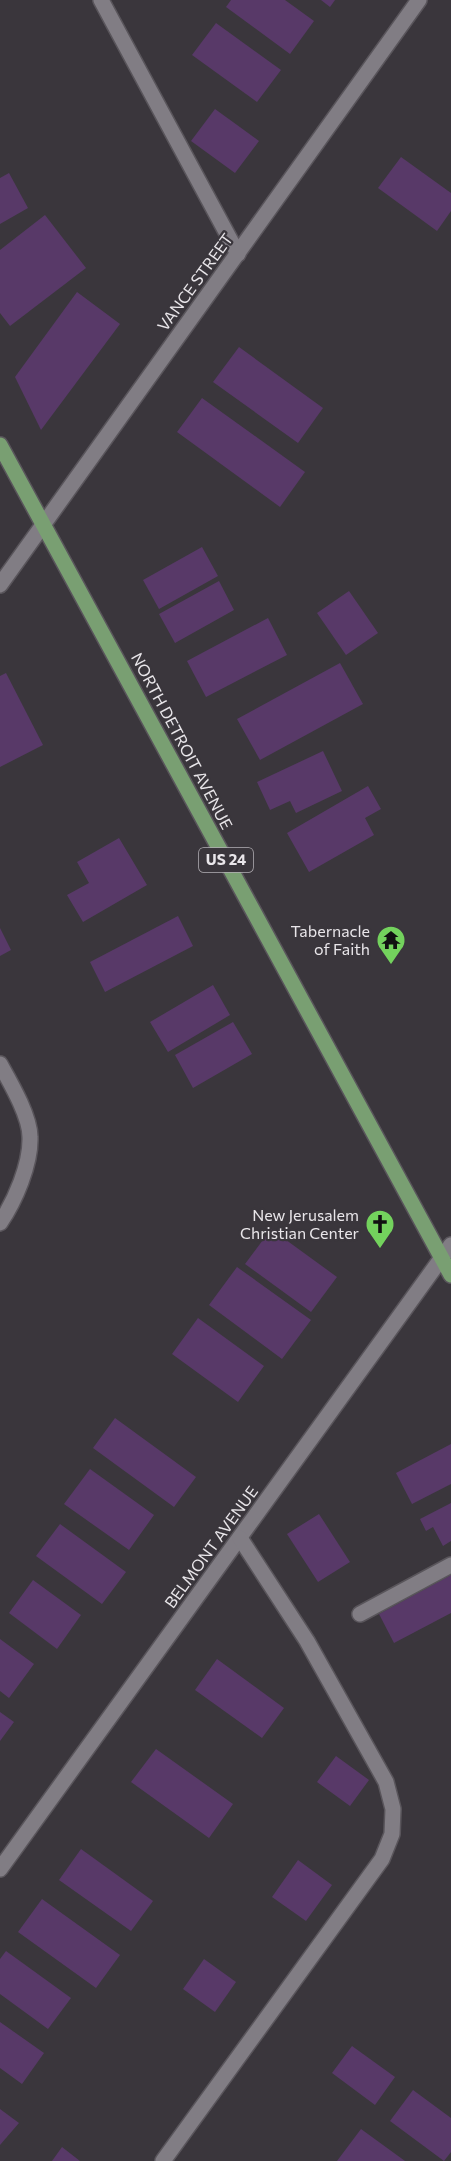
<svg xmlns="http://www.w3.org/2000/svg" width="451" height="2161" font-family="Commissioner,sans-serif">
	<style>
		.building { fill: #583968 }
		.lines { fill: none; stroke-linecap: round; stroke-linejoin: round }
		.minor-casing { stroke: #59555b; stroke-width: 18 }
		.major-casing { stroke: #59555b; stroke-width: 18 }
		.minor { stroke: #817d84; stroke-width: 15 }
		.major { stroke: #799f72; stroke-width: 15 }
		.labels { text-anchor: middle; stroke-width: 4.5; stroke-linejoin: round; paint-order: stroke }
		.shield { fill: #3a363c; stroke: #b4b1b6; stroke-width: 1.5 }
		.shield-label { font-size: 15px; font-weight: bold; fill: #e9e6ea }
		.street-label { font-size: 16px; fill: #e9e6ea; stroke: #3a363c }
		.poi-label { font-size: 16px; fill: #e9e6ea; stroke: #3a363c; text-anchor: end }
	</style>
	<rect width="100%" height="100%" fill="#3a363c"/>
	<!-- building -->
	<g class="building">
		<path d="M231,0H285L314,21L290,54L226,7Z"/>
		<path d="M321,0H335L330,7Z"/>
		<path d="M216,23L281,70L257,102L192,55Z"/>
		<path d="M215,109L259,141L235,173L191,141Z"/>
		<path d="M401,157L451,193V211L437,231L378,188Z"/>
		<path d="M9,173L28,208L0,224V178Z"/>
		<path d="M45,215L86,268L10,326L0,313V250Z"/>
		<path d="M77,292L120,324L41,430L15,377Z"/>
		<path d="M239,347L323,408L298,443L213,382Z"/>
		<path d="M202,398L305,472L280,507L177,432Z"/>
		<path d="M202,547L218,576L159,609L143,580Z"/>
		<path d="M219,581L234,610L175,643L159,614Z"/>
		<path d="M349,591L378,633L346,655L317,613Z"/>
		<path d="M268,618L287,655L206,697L187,661Z"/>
		<path d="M340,663L363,704L260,760L237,719Z"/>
		<path d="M6,673L43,745L0,767V676Z"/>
		<path d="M323,751L342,791L296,813L290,801L270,810L257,782Z"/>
		<path d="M368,786L381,809L365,818L374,835L309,872L287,833Z"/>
		<path d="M119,838L147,885L83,922L67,895L89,883L77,862Z"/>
		<path d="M178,916L193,946L105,992L90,962Z"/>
		<path d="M0,928L11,950L0,956Z"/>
		<path d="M213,985L230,1015L168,1052L150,1022Z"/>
		<path d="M233,1022L252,1054L193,1088L175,1055Z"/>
		<path d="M271,1229L337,1277L311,1312L245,1264Z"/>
		<path d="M237,1267L311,1320L282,1359L209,1305Z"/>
		<path d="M198,1318L264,1366L238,1402L172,1354Z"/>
		<path d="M115,1418L196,1477L174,1507L93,1448Z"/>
		<path d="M451,1444V1484L412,1504L396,1473Z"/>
		<path d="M90,1469L154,1515L129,1550L64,1504Z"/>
		<path d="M451,1503V1541L443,1546L433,1527L426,1531L420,1519Z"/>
		<path d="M319,1514L350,1562L318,1582L287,1534Z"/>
		<path d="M60,1524L126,1572L102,1604L36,1556Z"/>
		<path d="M451,1575V1613L394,1643L379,1614Z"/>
		<path d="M33,1580L81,1615L57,1649L9,1613Z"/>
		<path d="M0,1639L34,1664L9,1698L0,1691Z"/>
		<path d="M217,1659L284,1708L262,1738L195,1690Z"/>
		<path d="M0,1712L14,1722L0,1741Z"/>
		<path d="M156,1749L233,1804L209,1838L131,1782Z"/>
		<path d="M336,1756L369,1780L350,1806L317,1782Z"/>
		<path d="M81,1849L153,1901L131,1931L59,1880Z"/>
		<path d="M298,1860L332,1885L306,1921L272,1897Z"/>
		<path d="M42,1899L120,1955L96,1988L18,1932Z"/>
		<path d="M6,1951L71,1998L48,2029L0,1994V1959Z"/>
		<path d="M204,1959L236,1982L215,2012L183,1989Z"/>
		<path d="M0,2022L44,2053L22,2084L0,2068Z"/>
		<path d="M352,2046L395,2077L375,2105L332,2073Z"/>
		<path d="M413,2090L451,2118V2152L444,2161L390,2121Z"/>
		<path d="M0,2109L19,2123L0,2145Z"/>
		<path d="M361,2129L405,2161H337Z"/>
		<path d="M62,2147L80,2161H52Z"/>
	</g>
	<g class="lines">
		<!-- minor casing -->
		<g class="minor-casing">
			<g id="minor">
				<path d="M101,0L238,254"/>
				<path d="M0,585L419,0"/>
				<path d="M0,1064C10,1082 30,1116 30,1137C31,1164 15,1201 0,1223"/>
				<path d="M360,1614L451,1565"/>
				<path d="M0,1869L451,1245"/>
				<path d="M163,2161L382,1859L392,1834L393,1809L386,1782L307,1641L240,1538"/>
			</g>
		</g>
		<!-- major casing -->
		<g class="major-casing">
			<path id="major" d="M0,445L451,1275"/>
		</g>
		<!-- minor -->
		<use href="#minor" class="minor"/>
		<!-- major -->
		<use href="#major" class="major"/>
	</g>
	<!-- icons -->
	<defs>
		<g id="temple-pin" transform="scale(1.5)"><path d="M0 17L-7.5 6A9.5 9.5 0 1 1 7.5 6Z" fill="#73d25d" stroke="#3a363c"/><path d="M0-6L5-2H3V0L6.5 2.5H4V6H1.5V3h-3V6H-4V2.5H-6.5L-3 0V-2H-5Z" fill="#111"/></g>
		<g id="church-pin" transform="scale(1.5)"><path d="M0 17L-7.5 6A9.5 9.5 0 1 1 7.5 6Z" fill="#73d25d" stroke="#3a363c"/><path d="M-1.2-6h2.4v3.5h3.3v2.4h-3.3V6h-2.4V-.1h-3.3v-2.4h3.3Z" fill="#111"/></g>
	</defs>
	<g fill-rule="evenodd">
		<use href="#temple-pin" x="391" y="940"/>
		<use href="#church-pin" x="380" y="1224"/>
	</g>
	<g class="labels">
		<!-- shield labels -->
		<rect class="shield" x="199" y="848" width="54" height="24" rx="4.5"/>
		<g class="shield-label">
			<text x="226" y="865">US 24</text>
		</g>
		<!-- street labels -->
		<g class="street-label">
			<text transform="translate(195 282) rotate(-54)" y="6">VANCE STREET</text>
			<text transform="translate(182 741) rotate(62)" y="6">NORTH DETROIT AVENUE</text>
			<text transform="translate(211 1547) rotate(-54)" y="6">BELMONT AVENUE</text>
		</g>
		<!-- poi labels -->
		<g class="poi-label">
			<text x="370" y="937">Tabernacle<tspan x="370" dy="18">of Faith</tspan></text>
			<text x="359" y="1221">New Jerusalem<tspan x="359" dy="18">Christian Center</tspan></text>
		</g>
	</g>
</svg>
